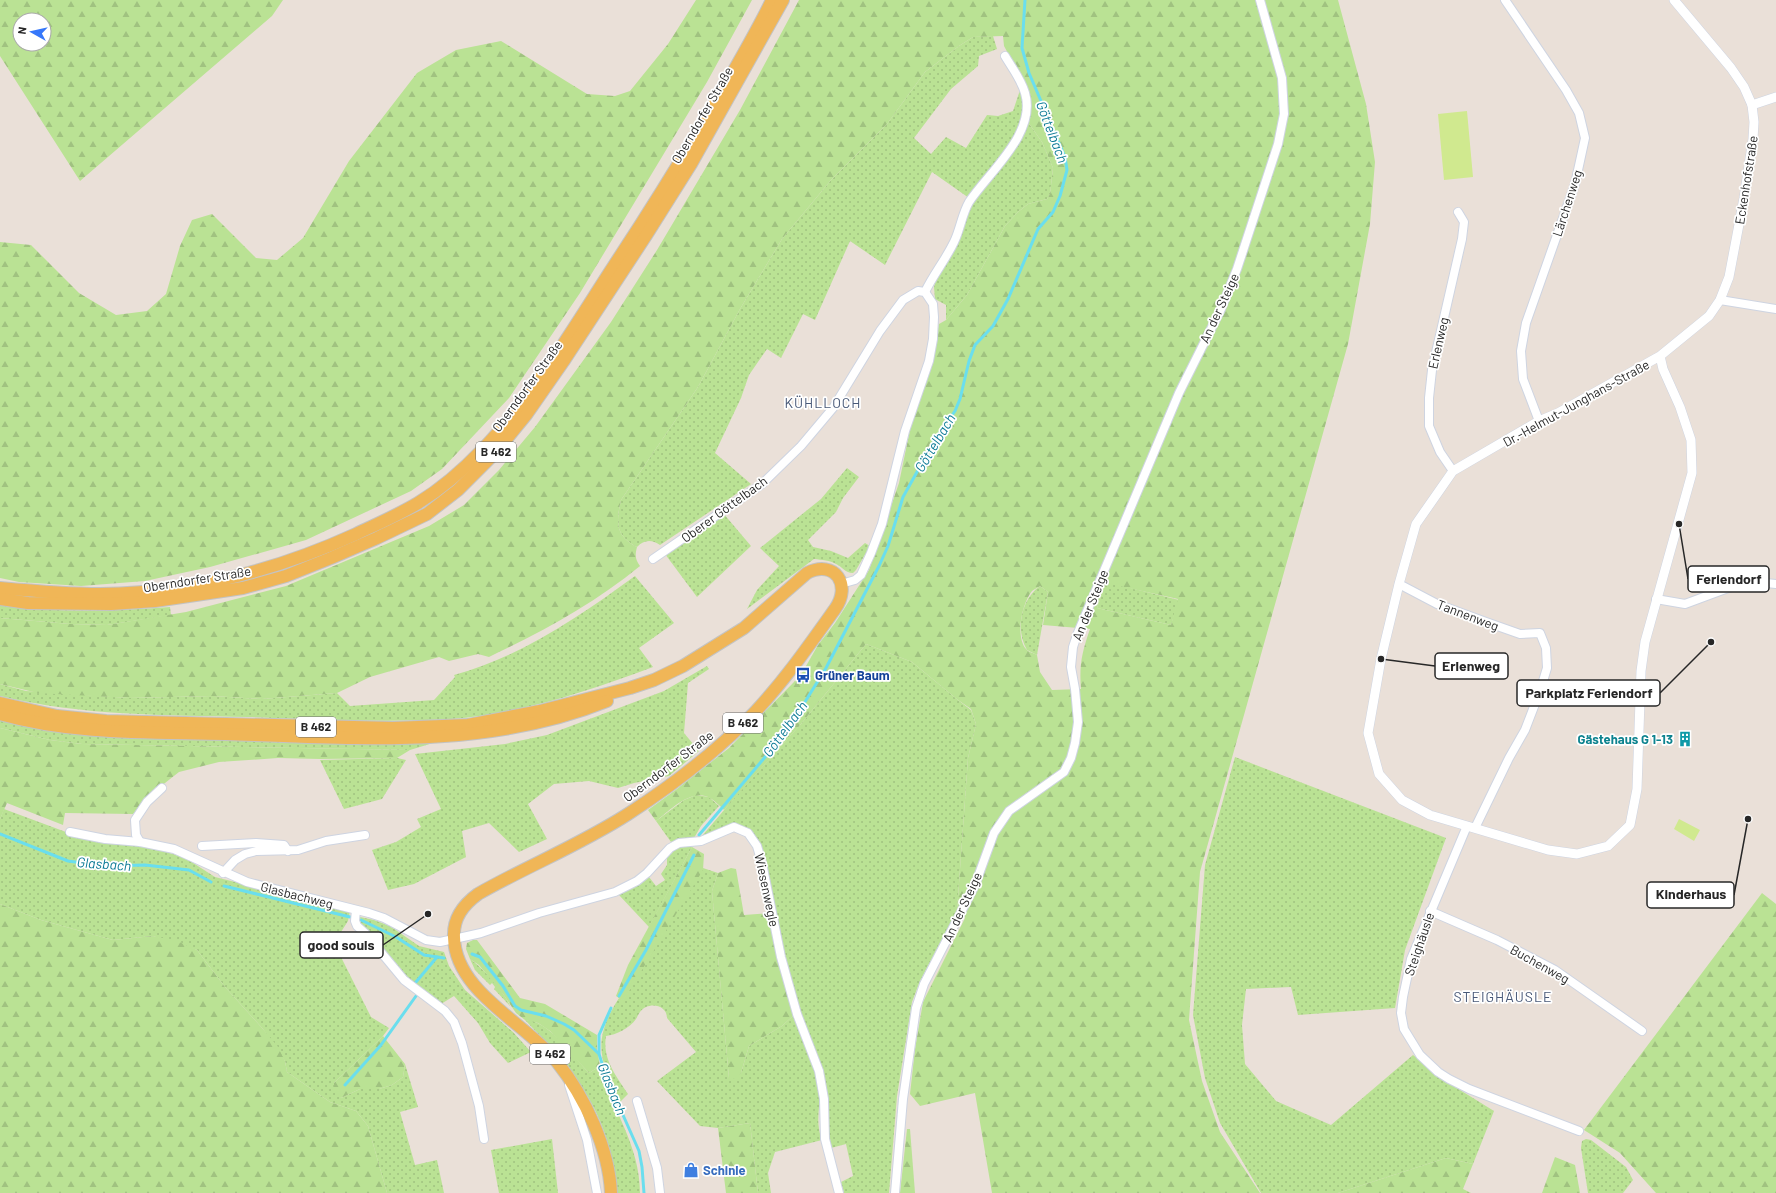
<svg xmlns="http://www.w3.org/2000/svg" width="1776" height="1193" font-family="Barlow,sans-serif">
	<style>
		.grass { fill: url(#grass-dots) }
		.forest { fill: url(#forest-firs); fill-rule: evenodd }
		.pitch { fill: #d0e98f }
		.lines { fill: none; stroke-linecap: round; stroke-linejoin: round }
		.stream { stroke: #6adeee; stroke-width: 3 }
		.minor-casing { stroke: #ced4e1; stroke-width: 10 }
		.tertiary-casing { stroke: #ced4e1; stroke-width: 10 }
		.primary-casing { stroke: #c3c3c3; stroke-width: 14 }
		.minor { stroke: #fff; stroke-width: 8 }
		.tertiary { stroke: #fff; stroke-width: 9 }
		.primary { stroke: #f0b657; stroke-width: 12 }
		.labels { text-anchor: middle; stroke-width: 3.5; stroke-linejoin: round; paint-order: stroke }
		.shield { fill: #fff; stroke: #686868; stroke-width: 1 }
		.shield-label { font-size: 12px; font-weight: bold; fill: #272727 }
		.street-label { font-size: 13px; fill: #272727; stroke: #fff }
		.transit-label { font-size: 13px; font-weight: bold; fill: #164399; stroke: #fff; text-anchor: start }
		.culture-label { font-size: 13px; font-weight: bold; fill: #0d838f; stroke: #fff; text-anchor: end }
		.shop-label { font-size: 13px; font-weight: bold; fill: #366cbe; stroke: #fff; text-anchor: start }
		.water-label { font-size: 14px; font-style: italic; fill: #0d7b96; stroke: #fff }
		.neighbourhood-label { font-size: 14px; letter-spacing: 1px; fill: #485877; stroke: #fff }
		.leader { fill: none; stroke: #272727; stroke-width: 1.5 }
		.callout-dot { fill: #272727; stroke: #fff; stroke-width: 1.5 }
		.callout { fill: #fff; stroke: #272727; stroke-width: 1.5 }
		.callout-label { font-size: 14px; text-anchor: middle; font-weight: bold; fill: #272727 }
	</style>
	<defs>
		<pattern id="grass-dots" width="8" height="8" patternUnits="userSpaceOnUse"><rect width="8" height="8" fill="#bae294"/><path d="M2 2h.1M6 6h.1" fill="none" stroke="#a0c280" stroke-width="1.8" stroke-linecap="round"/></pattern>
		<pattern id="forest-firs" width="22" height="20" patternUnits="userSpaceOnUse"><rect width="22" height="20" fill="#bae294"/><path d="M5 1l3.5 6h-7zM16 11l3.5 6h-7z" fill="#a0c280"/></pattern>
	</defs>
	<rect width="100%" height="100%" fill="#eae0d8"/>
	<!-- grass -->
	<g class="grass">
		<path d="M993,36L997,49L979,56L978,66L951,89L914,138L931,154L946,137L966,148L987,115L998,116L1013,111L1021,87L1025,107L1019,130L969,198L932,172L885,265L850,241L815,320L803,314L781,358L767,349L749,375L741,398L715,453L751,484L660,545C651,539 644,540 637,547C615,536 616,522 621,500L698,387L740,309L782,239L831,180L887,124L925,72L959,46L973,37Z"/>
		<path d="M1028,122L1042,142L1053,168L1050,194L1047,199L1028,204L1018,212L1005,226L967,295L946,320V305L935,299L934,287L939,270L963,226L973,201L1018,145Z"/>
		<path d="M847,468L859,477L843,498L836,512L808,540L813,547L831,551L848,558L865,543L870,546L856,570L853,573C845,573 843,567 836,564C830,560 822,560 814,559L747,609L757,590L779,566L760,548L821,499Z"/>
		<path d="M723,513L751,546L697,597L665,554Z"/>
		<path d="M635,576L674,623L639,648L653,667C589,691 520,714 451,719C383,723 315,719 248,717C163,715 83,716 0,696V684L26,691L129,698L213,696L262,699L337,693L350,706L434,700L455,677L454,675C521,657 580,616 635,576Z"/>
		<path d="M1106,582L1179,600L1171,625L1097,608Z"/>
		<path d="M1040,586L1048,592L1037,655L1027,650C1015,630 1021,599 1040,586Z"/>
		<path d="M0,605C56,613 114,611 170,607L171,615L107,625L70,624L0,618Z"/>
		<path d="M866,644L912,662L958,700L971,710L976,724L968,758L957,911L920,981L912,1002L897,1096L889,1193H844L841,1182L853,1176L846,1144L831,1148L828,1139L827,1089L813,1049L799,1014L759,843L734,825H728L702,836L736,796L801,724Z"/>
		<path d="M707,666L709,669L688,683L684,733L699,751L669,776L634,783L618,788L589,781L554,784L528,804L547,839L519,852L489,823L462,831L466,857L414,884L388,890L372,850L396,842L421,827L417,819L441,809L415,754L505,744L547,735L664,691Z"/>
		<path d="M0,719L400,743H433L410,750L82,744L50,740L0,728Z"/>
		<path d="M1235,757L1446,838L1405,950L1395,1008L1298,1015L1291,987L1246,989L1242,1025L1245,1064L1276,1101L1331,1125L1413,1055L1447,1082L1494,1111L1473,1164L1446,1158L1338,1193H1261L1220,1123L1205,1078L1193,1015L1205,865Z"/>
		<path d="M397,758L406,760L382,799L344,809L320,760Z"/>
		<path d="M696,795L709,797L719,806L701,826L694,838H682L671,842L656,821L684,800Z"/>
		<path d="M4,809L82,838L97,842L147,847L167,852L187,859L215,877L350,911L348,921L334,943L371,1017L389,1028L383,1036L334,1083L341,1098L360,1089H379L392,1085L403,1077L405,1064L418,1107L400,1112L415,1165L437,1160L444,1193H387L368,1126L356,1111L330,1102L287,1072L285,1061L263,1029L225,987L197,950L153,936L113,940L41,920L0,904V819Z"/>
		<path d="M683,846L692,847L649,927L619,895L649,877L656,886L665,880L661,874L667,865V856L676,848Z"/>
		<path d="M703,868L718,873L712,891L729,1078L741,1073L749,1046L782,1026L795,1014C804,1038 819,1065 820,1091C820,1109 815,1122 822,1140L775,1152L768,1173L771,1193H758L750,1123L718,1128L700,1126L657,1081L696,1052L667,1018C667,1007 655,1003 646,1007C640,1010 639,1014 636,1019C630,1028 616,1035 606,1036C602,1058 616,1076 628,1094L620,1102C599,1060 592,1040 619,998L623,1000Z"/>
		<path d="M360,917L374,920L390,926L419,946L444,952L449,966L465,990L513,1032L531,1052L508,1063L490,1043L478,1023L454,996L441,1004L406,978L361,925Z"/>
		<path d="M470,959C482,967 505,992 510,1006L494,989L495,987L492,983L490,985L475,970Z"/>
		<path d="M525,1020C547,1019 574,1057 589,1073L600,1066C612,1110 640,1145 640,1193H616C613,1177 612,1160 608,1144C594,1093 561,1057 525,1020Z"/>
		<path d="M552,1139L558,1193H499L491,1150Z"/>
		<path d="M1586,1139L1591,1140L1626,1167L1633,1180L1623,1193H1588L1581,1148L1582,1141Z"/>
	</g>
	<!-- forest -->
	<g class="forest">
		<path d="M0,0H283L272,16L80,181L0,56ZM20,20H44V44H20Z"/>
		<path d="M696,0H752L707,82L580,293L509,398L442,469L411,491L306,540L210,567L145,581L81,586L19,582L0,578V242L31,245L79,293L116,315L147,311L166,294L180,246L192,220L212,214L256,258L277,260L303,238L349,161L417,73L456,50L501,41L587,94L615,96L630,91L668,44Z"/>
		<path d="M799,0H1338L1366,104L1375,162L1370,224L1348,344L1200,872L1189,1020L1202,1081L1220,1132L1260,1193H992L975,1093L920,1106L910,1094L915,1049L923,1002L965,918L957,911L968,758L976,724L971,709L958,700L912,662L866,644L801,724L724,810C720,806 715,801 710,798C692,787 669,811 656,821L648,810L677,789L729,748L793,683L802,673L818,645L835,623L869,570L899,483L913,415L934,356L939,324L946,320L967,295L1005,226L1018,212L1028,204L1047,199L1050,194L1053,168L1042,142L1028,122L1031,107L1022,79L1004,46L1003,36L973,37L959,46L925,72L887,124L831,180L782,239L740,309L698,387L621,500C616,522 615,536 637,547C635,555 635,559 640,566C595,603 542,632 489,657L478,654L449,661L439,657L370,677L337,693L262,699L213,696L129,698L38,693L0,684V618L70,624L107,625L186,612L286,586L429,526L464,505L499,470L535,427L611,322L657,250L740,110ZM1106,583L1178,599L1171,625L1097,608ZM1040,586L1048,592L1043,625L1090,629C1082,652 1079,665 1081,689L1052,690L1040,672L1037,655C1034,653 1028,652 1026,649C1015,636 1022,603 1032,591C1034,589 1038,588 1040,586Z"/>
		<path d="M0,728L50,740L82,744L410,750L397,758L320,759L278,758L219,762L179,772L151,794L141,804L133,814L65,813L63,825L7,803L0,819Z"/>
		<path d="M692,847L704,854L703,870L623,1001L616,996L628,965Z"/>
		<path d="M731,868L736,869L744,915L771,913L795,1014L782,1026L749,1046L741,1073L735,1079L729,1078L712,891L718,873Z"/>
		<path d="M1762,893L1776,904V1193H1656L1620,1153L1584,1130Z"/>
		<path d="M0,904L41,920L113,940L153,936L177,941L197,950L225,987L263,1029L278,1047L285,1061L287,1072L330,1102L356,1111L368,1126L387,1193H0Z"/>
		<path d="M473,940H477L520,998L545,1004L597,1035V1049L600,1066L589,1073L550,1031L538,1023L525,1020L516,1013L503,994L479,965L470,959L466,949L467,943Z"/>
		<path d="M383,1036L405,1064L403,1077L392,1085L379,1089H360L341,1098L334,1092V1083Z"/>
		<path d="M750,1123L758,1193H726L718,1128Z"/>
		<path d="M907,1129H910L915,1193H900Z"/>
		<path d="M1555,1157L1575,1165L1580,1193H1542Z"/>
		<path d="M1446,1158L1473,1164L1463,1189L1471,1193H1338Z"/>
	</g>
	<!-- pitch -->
	<g class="pitch">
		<path d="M1467,111L1473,177L1444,180L1438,114Z"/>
		<path d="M1679,819L1700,830L1694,841L1674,829Z"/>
	</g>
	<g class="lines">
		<!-- stream -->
		<g class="stream">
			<path d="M0,834L68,861L105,866L145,865L189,870L211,882"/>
			<path d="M699,835L777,743L795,718L826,668L879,566L888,546L903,497L936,438L955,411L960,399L969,361L975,345L993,326L1008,299L1038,229L1053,212L1060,196L1067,170L1065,157L1029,73L1022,48L1025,0"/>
			<path d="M224,886L350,917"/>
			<path d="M361,920L396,937L424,955L444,958"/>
			<path d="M472,954L480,957L503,986L515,1006L521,1010L546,1016L564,1024L574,1030L599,1054L607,1079L639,1151L642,1167L644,1193"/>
			<path d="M416,982L437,957"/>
			<path d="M619,996L646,950L694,855"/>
			<path d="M599,1053V1035L611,1008"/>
			<path d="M345,1085L381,1045L416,996"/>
		</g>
		<!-- minor casing -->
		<g class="minor-casing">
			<g id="minor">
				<path d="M1505,0L1566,90L1579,113L1585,138L1575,184L1526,323L1521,351L1523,379L1539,421"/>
				<path d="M925,292C933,275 946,259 954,242C960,230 962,214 969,202C989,172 1037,133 1025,93C1021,79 1012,68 1005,56"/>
				<path d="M1720,300L1776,309"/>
				<path d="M1453,471L1440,452L1429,426V398L1432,370L1462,239L1464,222L1458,212"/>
				<path d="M653,559L762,484L801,446L833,408L880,331L903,300L918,291L925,292L933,304L934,317L933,339L929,361L905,431L882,524L871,553L861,575L855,580L841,584"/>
				<path d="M1399,584L1437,604L1486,622L1520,634L1540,633L1546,648L1547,668L1540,691L1525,730L1509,758L1475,828"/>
				<path d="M1656,599L1685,604L1747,581L1776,584"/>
				<path d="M1467,826L1411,959L1403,997L1401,1013L1404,1029L1420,1055L1438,1072L1449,1079L1469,1089L1579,1131"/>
				<path d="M70,832L105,839L140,842L174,849L247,882L369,913L384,918L426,940L440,942L454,939L481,933L539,913L615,892L637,881L647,873L670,848L679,843L701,841L734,827L748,833L757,846L762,863L781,957L797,1014L819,1071L824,1099L825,1139L839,1193"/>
				<path d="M140,842L136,835L135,820L147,802L162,788"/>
				<path d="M202,846L256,843L284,845L288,851"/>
				<path d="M223,873L235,860L245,854L256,851L298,850L326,841L365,835"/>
				<path d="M356,910L355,921L357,926L365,933L404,980L445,1011L454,1022L462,1043L479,1106L484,1139"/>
				<path d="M1430,911L1497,940L1555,970L1642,1031"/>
				<path d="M569,1085L587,1140L597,1193"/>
				<path d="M637,1101L657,1168L660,1193"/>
				<path d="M895,1193L903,1099L916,1008L924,984L975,885L994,833L1009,811L1064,772L1071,758L1075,743L1078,722L1075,689L1071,667L1073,647L1077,635L1179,393L1221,309L1237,269L1278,144L1284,114L1282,78L1260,0"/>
			</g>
		</g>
		<!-- tertiary casing -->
		<g class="tertiary-casing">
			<g id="tertiary">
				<path d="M1752,105L1776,97"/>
				<path d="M1660,356L1663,369L1680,407L1691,440L1692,473L1645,642L1641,671L1637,789L1630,825L1608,846L1577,854L1548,850L1430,815L1402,800L1379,774L1368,733L1381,659L1399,584L1416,524L1453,471L1539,421L1558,413L1660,356L1709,316L1720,300L1729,277L1744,198L1753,139L1754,122L1752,105L1744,87L1731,68L1674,0"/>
			</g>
		</g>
		<!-- primary casing -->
		<g class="primary-casing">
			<g id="primary">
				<path d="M0,588C33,591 67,594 100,594C190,593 275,571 356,534C377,524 398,515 418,503C441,489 464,469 483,449C535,394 574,327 615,264C646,217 676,169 705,120C728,81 752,41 772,0"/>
				<path d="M0,599L28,603L111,604L155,601L243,588L286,576L331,558L377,538L427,514L458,490L494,454L526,415L565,359L647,234L691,164L783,0"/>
				<path d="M0,703L57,716L106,721L393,728L468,725L540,711L630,688L654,680L683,666L744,628L807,573C835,559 852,585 835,609C810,644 785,680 755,712C717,751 673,785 628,814C580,845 527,866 478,894C463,905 453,918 454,937C455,992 526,1023 557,1062C585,1097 609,1149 611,1193"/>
				<path d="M0,714C73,735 151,732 226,734C353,738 486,750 607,701"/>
			</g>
		</g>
		<!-- minor -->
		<use href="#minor" class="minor"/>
		<!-- tertiary -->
		<use href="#tertiary" class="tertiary"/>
		<!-- primary -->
		<use href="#primary" class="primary"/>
	</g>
	<!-- icons -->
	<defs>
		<g id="bus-bare" transform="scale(1.2)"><path d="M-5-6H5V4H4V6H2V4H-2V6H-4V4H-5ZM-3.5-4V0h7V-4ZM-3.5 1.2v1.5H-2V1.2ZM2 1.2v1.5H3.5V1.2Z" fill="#1a4fb4" stroke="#fff" stroke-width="2.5" paint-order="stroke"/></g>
		<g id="building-bare" transform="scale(1.2)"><path d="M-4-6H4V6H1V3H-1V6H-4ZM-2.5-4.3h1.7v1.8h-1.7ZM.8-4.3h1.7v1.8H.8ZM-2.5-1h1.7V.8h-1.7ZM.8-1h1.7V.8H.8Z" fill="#0f9aa8" stroke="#fff" stroke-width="2.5" paint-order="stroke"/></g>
		<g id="shop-bare" transform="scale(1.2)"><path d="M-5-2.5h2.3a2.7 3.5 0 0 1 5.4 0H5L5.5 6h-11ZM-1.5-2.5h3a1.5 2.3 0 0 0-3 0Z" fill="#3f7fe0" stroke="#fff" stroke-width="2.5" paint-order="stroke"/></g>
	</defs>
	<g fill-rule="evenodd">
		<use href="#bus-bare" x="803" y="675"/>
		<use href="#building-bare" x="1685" y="739"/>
		<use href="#shop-bare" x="691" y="1170"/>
	</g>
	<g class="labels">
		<!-- shield labels -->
		<g class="shield">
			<rect x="476" y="442" width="40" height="20" rx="3"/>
			<rect x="723" y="713" width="40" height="20" rx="3"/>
			<rect x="296" y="717" width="40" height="20" rx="3"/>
			<rect x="530" y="1044" width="40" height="20" rx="3"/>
		</g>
		<g class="shield-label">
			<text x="496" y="456">B 462</text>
			<text x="743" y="727">B 462</text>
			<text x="316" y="731">B 462</text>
			<text x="550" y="1058">B 462</text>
		</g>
		<!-- street labels -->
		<g class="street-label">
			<text transform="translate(702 115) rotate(-60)" y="5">Oberndorfer Straße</text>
			<text transform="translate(1746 180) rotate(-81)" y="5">Eckenhofstraße</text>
			<text transform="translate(1567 203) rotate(-72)" y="5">Lärchenweg</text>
			<text transform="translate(1219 308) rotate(-65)" y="5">An der Steige</text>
			<text transform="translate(1438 343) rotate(-77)" y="5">Erlenweg</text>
			<text transform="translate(527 386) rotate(-54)" y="5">Oberndorfer Straße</text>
			<text transform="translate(1576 403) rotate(-29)" y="5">Dr.-Helmut-Junghans-Straße</text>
			<text transform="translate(724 509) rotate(-36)" y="5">Oberer Göttelbach</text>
			<text transform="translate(197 579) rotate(-9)" y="5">Oberndorfer Straße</text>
			<text transform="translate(1090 605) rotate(-68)" y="5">An der Steige</text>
			<text transform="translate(1468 615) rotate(21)" y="5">Tannenweg</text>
			<text transform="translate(668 766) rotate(-37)" y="5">Oberndorfer Straße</text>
			<text transform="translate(767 890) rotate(78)" y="5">Wiesenwegle</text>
			<text transform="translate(297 895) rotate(14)" y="5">Glasbachweg</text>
			<text transform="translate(962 907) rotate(-65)" y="5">An der Steige</text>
			<text transform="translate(1419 944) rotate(-71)" y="5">Steighäusle</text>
			<text transform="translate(1540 964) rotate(29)" y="5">Buchenweg</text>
		</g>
		<!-- transit labels -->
		<g class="transit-label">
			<text x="815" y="680">Grüner Baum</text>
		</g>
		<!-- culture labels -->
		<g class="culture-label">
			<text x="1673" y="744">Gästehaus G 1-13</text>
		</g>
		<!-- shop labels -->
		<g class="shop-label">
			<text x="703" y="1175">Schinle</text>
		</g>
		<!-- water labels -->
		<g class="water-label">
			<text transform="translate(1052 132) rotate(69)" y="5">Göttelbach</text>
			<text transform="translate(935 443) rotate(-59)" y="5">Göttelbach</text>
			<text transform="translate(785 729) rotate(-54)" y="5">Göttelbach</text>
			<text transform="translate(104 864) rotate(4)" y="5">Glasbach</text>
			<text transform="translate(612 1089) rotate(68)" y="5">Glasbach</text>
		</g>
		<!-- neighbourhood labels -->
		<g class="neighbourhood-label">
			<text x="823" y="408">KÜHLLOCH</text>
			<text x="1503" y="1002">STEIGHÄUSLE</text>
		</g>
	</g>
	<!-- callouts -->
	<path class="leader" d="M1679 524L1688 579M1381 659L1435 666M1711 642L1660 693M1748 819L1734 895M428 914L383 945"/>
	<g class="callout-dot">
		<circle cx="1679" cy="524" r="4"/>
		<circle cx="1381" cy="659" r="4"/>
		<circle cx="1711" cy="642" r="4"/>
		<circle cx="1748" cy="819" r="4"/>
		<circle cx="428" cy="914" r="4"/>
	</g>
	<g class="callout">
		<rect x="1688" y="566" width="81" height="26" rx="4"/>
		<rect x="1435" y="653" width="73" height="26" rx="4"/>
		<rect x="1517" y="680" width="143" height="26" rx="4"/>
		<rect x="1647" y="882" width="87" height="26" rx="4"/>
		<rect x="300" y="932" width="83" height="26" rx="4"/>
	</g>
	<g class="callout-label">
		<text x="1729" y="584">Feriendorf</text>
		<text x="1471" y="671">Erlenweg</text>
		<text x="1589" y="698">Parkplatz Feriendorf</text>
		<text x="1691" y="899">Kinderhaus</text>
		<text x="341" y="950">good souls</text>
	</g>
	<!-- north arrow -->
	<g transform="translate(32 32) rotate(278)"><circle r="19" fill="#ffffff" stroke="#a9a9a9"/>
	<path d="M0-3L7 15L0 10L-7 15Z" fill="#3677fa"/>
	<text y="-6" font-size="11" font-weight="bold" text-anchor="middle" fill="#272727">N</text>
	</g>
</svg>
